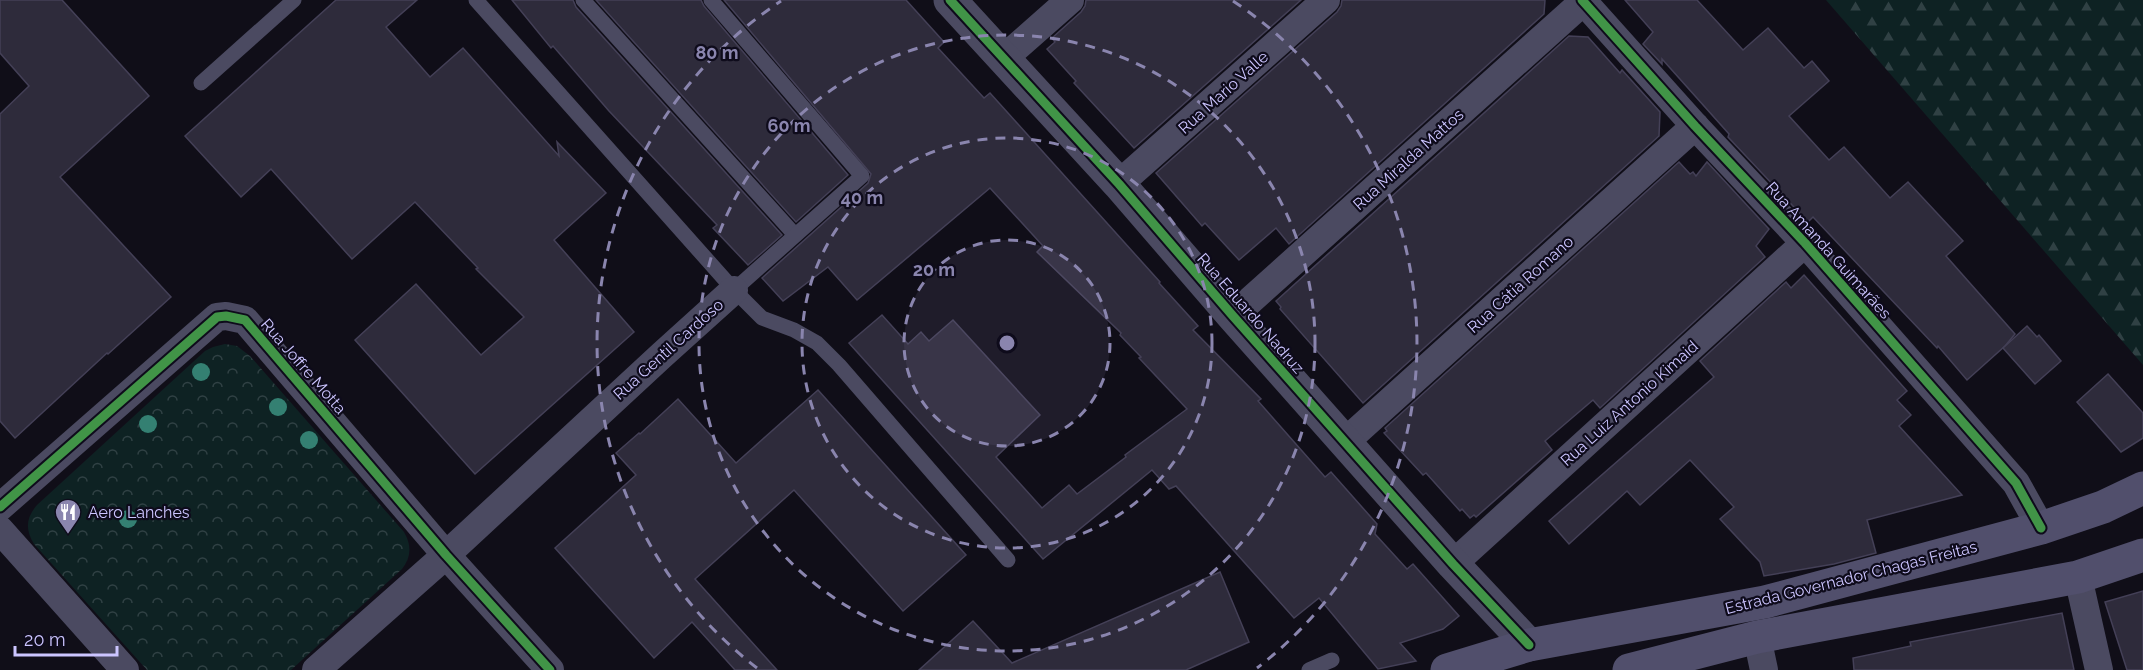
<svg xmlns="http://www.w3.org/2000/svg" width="2143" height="670" font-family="Raleway,sans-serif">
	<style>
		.forest { fill: url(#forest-firs) }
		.park { fill: url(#park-crowns) }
		.building { fill: #2e2b3b; stroke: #444057; stroke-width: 1.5 }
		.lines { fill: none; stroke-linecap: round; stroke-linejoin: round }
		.service { stroke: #4b4a61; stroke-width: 15 }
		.minor { stroke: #4b4a61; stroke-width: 28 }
		.tertiary { stroke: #4b4a61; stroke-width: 33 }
		.secondary { stroke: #514f6c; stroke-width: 33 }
		.cycleway-casing { stroke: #0e0b1b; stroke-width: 13 }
		.cycleway { stroke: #419447; stroke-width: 9 }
		.tree { fill: #348072 }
		.ring { fill: none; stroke: #8a85ae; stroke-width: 3; stroke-dasharray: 10 8 }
		.labels { text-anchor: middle; stroke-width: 4.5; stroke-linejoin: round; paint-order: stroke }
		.street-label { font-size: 16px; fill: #ccc5ff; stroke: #0e0b1b }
		.poi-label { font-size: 16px; fill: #ccc5ff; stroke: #0e0b1b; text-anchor: start }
		.centre { fill: #8a85ae; stroke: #0e0b1b; stroke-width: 3 }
		.ring-label { font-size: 18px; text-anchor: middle; font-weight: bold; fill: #8a85ae; stroke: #0e0b1b; stroke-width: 4.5; stroke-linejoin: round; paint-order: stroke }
	</style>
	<defs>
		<pattern id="forest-firs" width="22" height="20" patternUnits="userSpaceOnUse" patternTransform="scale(1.5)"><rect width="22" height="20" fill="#0e2223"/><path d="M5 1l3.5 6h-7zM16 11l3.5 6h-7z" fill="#304144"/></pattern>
		<pattern id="park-crowns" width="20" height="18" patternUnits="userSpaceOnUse" patternTransform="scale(1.5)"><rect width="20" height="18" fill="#0e2223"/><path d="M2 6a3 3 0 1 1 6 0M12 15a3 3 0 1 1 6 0" fill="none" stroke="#304144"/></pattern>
	</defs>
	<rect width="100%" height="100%" fill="#100e18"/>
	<!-- forest -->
	<path class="forest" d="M1826,0H2143V365Z"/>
	<!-- park -->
	<path class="park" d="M225,344L237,346L250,356L404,532C412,546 411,557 402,569L291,670H147L34,544C25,529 26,518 37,505L205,351L213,347Z"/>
	<!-- building -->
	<g class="building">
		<path d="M0,0H62L149,96L60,177L171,297L108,354L107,353L15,438L0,421V114L29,86L0,53Z"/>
		<path d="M336,0H417L386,27L430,77L463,48L559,156L557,142L606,193L554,240L634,332L475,474L355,340L416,284L481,355L524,317L476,269L478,268L415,202L352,259L271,169L241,197L185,136Z"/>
		<path d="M512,0H573L576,7L782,235L748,265L713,228L717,225L609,111L553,46L551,48Z"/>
		<path d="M596,0H701L704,6L848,175L796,222Z"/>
		<path d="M724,0H906L944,42L938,48L984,98L990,93L1160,282L1159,283L1198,326L1193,330L1261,399L1258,401L1325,477L1331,472L1377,524L1375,534L1407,569L1413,564L1459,616L1443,629L1400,643L1416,661L1378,669L1319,598L1294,618L1176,486L1169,489L1152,470L1043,559L849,343L882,315L908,344L921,332L929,341L953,320L1040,415L996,457L1042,508L1069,485L1077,494L1126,457L1125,455L1187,409L1139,358L1141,357L1120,335L1121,333L1037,252L1043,246L990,188L857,300L828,267L783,301L762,278L868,183L871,174Z"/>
		<path d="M1086,0H1301L1134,148L1074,83L1076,81L1047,49L1055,42L1052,38L1081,12L1085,6Z"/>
		<path d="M1342,0H1545L1544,14L1289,244L1276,228L1239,260L1205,223L1202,226L1156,173L1337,12L1341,6Z"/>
		<path d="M1625,0H1697L1743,50L1768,28L1804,68L1812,61L1829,81L1789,116L1829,160L1844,147L1890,198L1908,182L1963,241L1946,256L2015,334L2005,346L1967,380L1938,346L1937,348L1813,217L1808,222L1728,137L1729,134L1662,59V64L1643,44L1653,32Z"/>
		<path d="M1569,36L1588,37L1620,73L1622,70L1660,112L1659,136L1363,403L1280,309L1281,307L1276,301Z"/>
		<path d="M1679,162L1690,174L1693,172L1696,176L1707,162L1769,229L1756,246L1765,257L1600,408L1593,400L1545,441L1552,450L1476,517L1474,515L1470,518L1462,509L1460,511L1426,473L1423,475L1384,433L1387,431L1385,428Z"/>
		<path d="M1804,275L1907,391L1897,400L1911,415L1899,426L1962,495L1867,520L1876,553L1834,564L1764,576L1760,562L1720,519L1734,507L1690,460L1640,505L1627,491L1569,544L1549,521L1714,377L1700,361L1786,282L1791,288Z"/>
		<path d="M2027,326L2037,337L2039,335L2061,361L2035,384L2003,348Z"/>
		<path d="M2108,374L2143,413V438L2121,452L2077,402Z"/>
		<path d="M818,390L966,555L903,611L794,490L695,579L777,670H735L692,622L654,658L555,548L636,475L616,453L639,433L640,434L678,399L736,463Z"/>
		<path d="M1220,572L1249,642L1186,670H919L973,621L1012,663Z"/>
		<path d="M2143,591V670H2127L2105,602Z"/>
		<path d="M2062,613L2074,670H1854L1853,658L1911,646L1910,642Z"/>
	</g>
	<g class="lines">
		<!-- service -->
		<g class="service">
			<path d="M476,0L734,290L762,318L794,330L817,343L839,365L1008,560"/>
			<path d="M583,0L795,235"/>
			<path d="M711,0L862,176L734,290"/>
			<path d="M201,83L294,0"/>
			<path d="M1309,670L1332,660"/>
		</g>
		<!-- minor -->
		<g class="minor">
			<path d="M1582,0L1695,126L1805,243L2016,483L2041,528"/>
			<path d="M1003,59L1070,0"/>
			<path d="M1119,184L1326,0"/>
			<path d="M1233,316L1584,1"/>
			<path d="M1345,442L1695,126"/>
			<path d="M0,507L217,317L226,316L245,320L446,555L550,670"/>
			<path d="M0,530L125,670"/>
			<path d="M1453,564L1805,243"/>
			<path d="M2078,577L2099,670"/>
			<path d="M1757,637L1764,670"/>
			<path d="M316,670L446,555L662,355L734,290"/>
		</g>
		<!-- tertiary -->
		<path class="tertiary" d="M950,0L1119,184L1233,316L1453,564L1529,645"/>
		<!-- secondary -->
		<g class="secondary">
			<path d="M1447,670L1529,645L1765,602L2041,528L2103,507L2143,488"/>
			<path d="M1629,670L1757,637L2078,577L2143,555"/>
		</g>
		<!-- cycleway casing -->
		<g class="cycleway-casing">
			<g id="cycleway">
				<path d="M950,0L1119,184L1233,316L1453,564L1529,645"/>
				<path d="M1582,0L1695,126L1805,243L2016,483L2041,528"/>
				<path d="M0,507L217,317L226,316L245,320L446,555L550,670"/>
			</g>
		</g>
		<!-- cycleway -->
		<use href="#cycleway" class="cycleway"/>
	</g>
	<!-- trees -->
	<g class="tree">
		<circle cx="201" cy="372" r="9"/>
		<circle cx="278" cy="407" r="9"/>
		<circle cx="148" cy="424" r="9"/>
		<circle cx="309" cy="440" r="9"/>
		<circle cx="128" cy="519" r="9"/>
	</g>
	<!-- distance rings -->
	<circle cx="1007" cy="343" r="103" fill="#8a85ae" fill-opacity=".12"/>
	<g class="ring">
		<circle cx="1007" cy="343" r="103"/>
		<circle cx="1007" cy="343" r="205"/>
		<circle cx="1007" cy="343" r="308"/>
		<path d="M757 668A410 410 0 0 1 781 1M1233 1A410 410 0 0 1 1257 668"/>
	</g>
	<!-- icons -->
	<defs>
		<g id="restaurant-pin" transform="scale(1.35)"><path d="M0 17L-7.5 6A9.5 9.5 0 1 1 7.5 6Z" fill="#8a85ae" stroke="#0e0b1b"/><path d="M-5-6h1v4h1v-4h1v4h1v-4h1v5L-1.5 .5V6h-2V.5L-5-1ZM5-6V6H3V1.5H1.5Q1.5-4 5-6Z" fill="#fff"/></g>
	</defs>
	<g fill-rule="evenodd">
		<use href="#restaurant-pin" x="68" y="512"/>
	</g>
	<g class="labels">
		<!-- street labels -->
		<g class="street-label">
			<text transform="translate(1223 92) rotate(-42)" y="6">Rua Mario Valle</text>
			<text transform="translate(1408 159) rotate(-42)" y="6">Rua Miralda Mattos</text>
			<text transform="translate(1829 250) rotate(48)" y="6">Rua Amanda Guimarães</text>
			<text transform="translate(1520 284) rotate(-42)" y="6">Rua Cátia Romano</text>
			<text transform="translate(1251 313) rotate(49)" y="6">Rua Eduardo Nadruz</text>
			<text transform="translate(668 349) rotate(-42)" y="6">Rua Gentil Cardoso</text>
			<text transform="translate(304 366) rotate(49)" y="6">Rua Joffre Motta</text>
			<text transform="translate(1629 403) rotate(-42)" y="6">Rua Luiz Antonio Kimaid</text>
			<text transform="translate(1851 577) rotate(-14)" y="6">Estrada Governador Chagas Freitas</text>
		</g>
		<!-- poi labels -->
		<g class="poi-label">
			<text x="88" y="518">Aero Lanches</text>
		</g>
	</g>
	<circle cx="1007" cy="343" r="9" class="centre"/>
	<g class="ring-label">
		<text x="717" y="59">80 m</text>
		<text x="789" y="132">60 m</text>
		<text x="862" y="204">40 m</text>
		<text x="934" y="276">20 m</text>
	</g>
	<!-- scale -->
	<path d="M15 646v9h102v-9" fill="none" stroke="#ccc5ff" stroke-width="3"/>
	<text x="24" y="646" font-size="18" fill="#ccc5ff" stroke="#0e0b1b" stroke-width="4.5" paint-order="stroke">20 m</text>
</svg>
